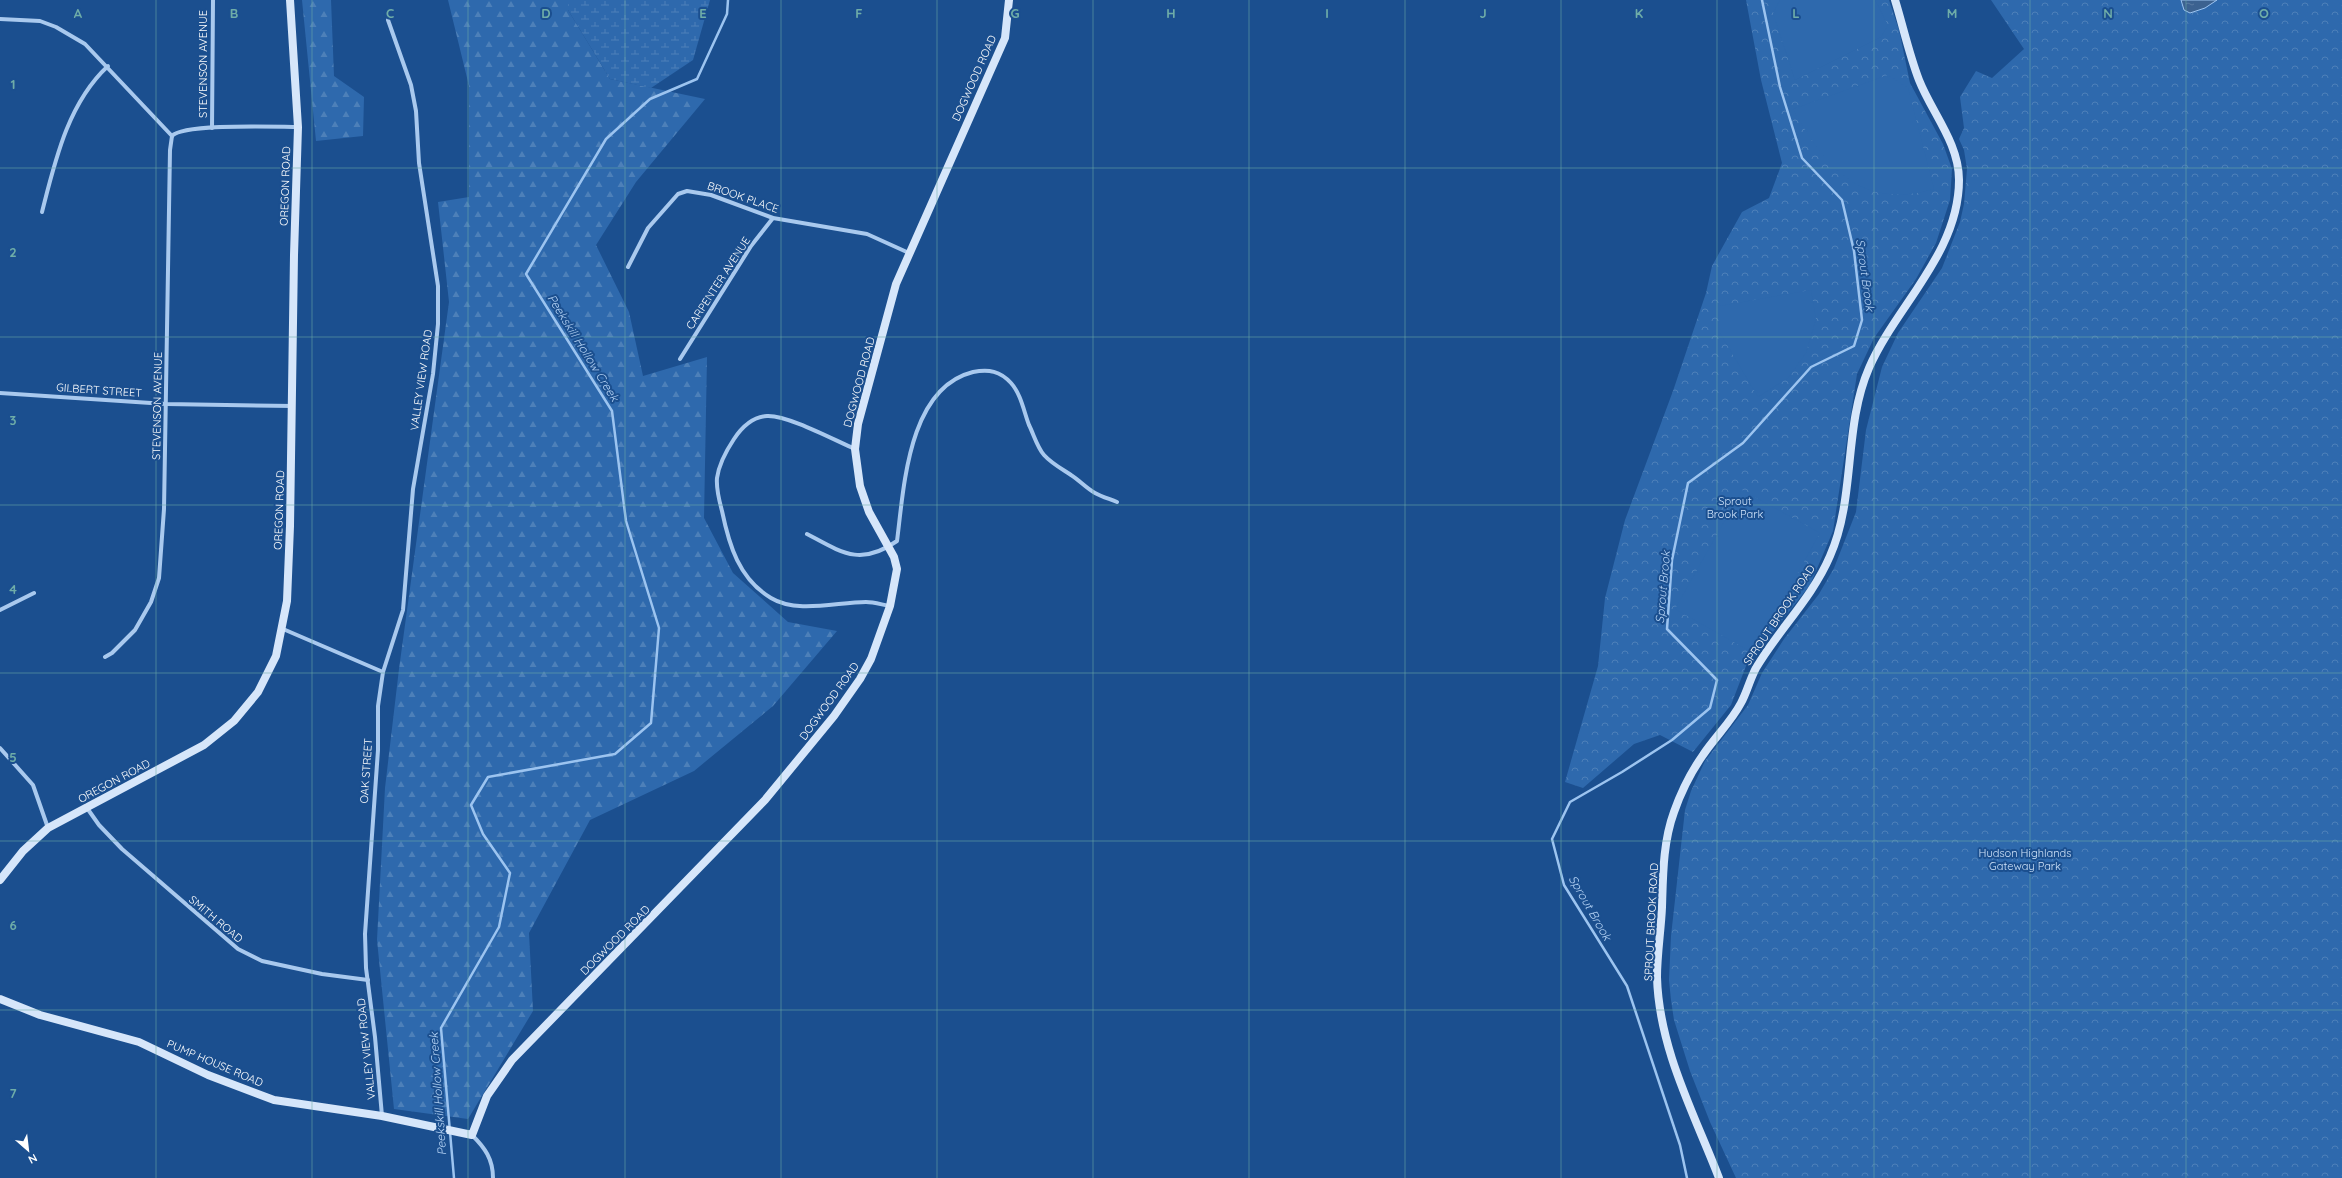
<svg xmlns="http://www.w3.org/2000/svg" width="2342" height="1178" font-family="Quicksand,sans-serif">
	<style>
		.forest { fill: url(#forest-firs) }
		.wetland { fill: url(#wetland-marsh) }
		.park { fill: url(#park-crowns) }
		.pitch { fill: #2e69ad }
		.water { fill: url(#water-ripples); stroke: #9cc4f0 }
		.lines { fill: none; stroke-linecap: round; stroke-linejoin: round }
		.stream { stroke: #9cc4f0; stroke-width: 2.5 }
		.street { stroke: #a9c9ee; stroke-width: 4 }
		.secondary { stroke: #d6e6fa; stroke-width: 8 }
		.grid { fill: none; stroke: #6fada8; stroke-width: 1; stroke-opacity: 0.55 }
		.labels { text-anchor: middle; stroke-width: 4; stroke-linejoin: round; paint-order: stroke }
		.street-label { font-size: 11px; fill: #fff; stroke: #1b4f8f }
		.park-label { font-size: 11px; fill: #cfe3fa; stroke: #1b4f8f }
		.water-label { font-size: 12px; font-style: italic; fill: #b5d3f5; stroke: #1b4f8f }
		.grid-label { font-size: 13px; text-anchor: middle; font-weight: bold; fill: #6fada8; stroke: #1b4f8f; stroke-width: 4; stroke-linejoin: round; paint-order: stroke }
	</style>
	<defs>
		<pattern id="forest-firs" width="22" height="20" patternUnits="userSpaceOnUse"><rect width="22" height="20" fill="#2e69ad"/><path d="M5 1l3.5 6h-7zM16 11l3.5 6h-7z" fill="#4d80b9"/></pattern>
		<pattern id="wetland-marsh" width="20" height="14" patternUnits="userSpaceOnUse"><rect width="20" height="14" fill="#2e69ad"/><path d="M1 5h8M5 5V1M11 12h8M15 12V8" fill="none" stroke="#4d80b9"/></pattern>
		<pattern id="park-crowns" width="20" height="18" patternUnits="userSpaceOnUse"><rect width="20" height="18" fill="#2e69ad"/><path d="M2 6a3 3 0 1 1 6 0M12 15a3 3 0 1 1 6 0" fill="none" stroke="#4d80b9"/></pattern>
		<pattern id="water-ripples" width="26" height="14" patternUnits="userSpaceOnUse"><rect width="26" height="14" fill="#3c6290"/><path d="M2 4q2-2 4 0t4 0M15 11q2-2 4 0t4 0" fill="none" stroke="#597aa1"/></pattern>
	</defs>
	<rect width="100%" height="100%" fill="#1b4f8f"/>
	<!-- forest -->
	<g class="forest">
		<path d="M302,0H331L334,76L364,97L363,136L316,141Z"/>
		<path d="M448,0H568V10L610,79L705,99L636,182L596,245L629,312L643,376L707,357L704,518L733,573L788,622L837,631L773,706L694,771L590,820L529,933L533,1011L468,1119L394,1109L377,940L385,788L399,669L449,302L438,202L469,197V86Z"/>
	</g>
	<!-- wetland -->
	<path class="wetland" d="M568,0H710L693,60L651,88L610,79L568,10Z"/>
	<!-- park -->
	<g class="park">
		<path d="M1746,0H1889L1899,30L1910,83L1943,144L1952,169L1950,200L1936,243L1916,279L1874,338L1857,374L1833,531L1810,585L1746,666L1731,705L1693,752L1660,735L1634,744L1583,788L1565,782L1598,666L1605,598L1625,520L1673,391L1706,293L1712,266L1742,212L1769,198L1782,163L1761,80Z"/>
		<path d="M1991,0H2342V1178H1736L1710,1122L1690,1071L1674,1020L1671,1000L1669,980L1671,936L1685,810L1691,791L1705,761L1748,705L1762,673L1784,639L1819,594L1834,568L1856,512L1866,430L1882,367L1898,333L1942,268L1960,222L1964,204L1967,169L1964,150L1959,139L1964,128L1960,97L1976,71L1992,78L2024,49Z"/>
	</g>
	<!-- pitch -->
	<g class="pitch">
		<path d="M1780,0H1875L1888,25L1881,37L1795,80L1773,13Z"/>
		<path d="M1888,75L1908,88L1934,189C1860,210 1826,168 1793,109Z"/>
		<path d="M1811,290L1816,319L1806,353L1788,378L1758,397L1720,333V306Z"/>
		<path d="M1742,490L1820,533L1753,653L1675,609Z"/>
	</g>
	<!-- water -->
	<path class="water" d="M2181,0H2217L2205,8L2190,13L2184,10Z"/>
	<g class="lines">
		<!-- stream -->
		<g class="stream">
			<path d="M454,1178L441,1028L499,927L510,873L483,834L471,805L488,777L615,754L651,723L659,628L626,521L612,411L526,274L606,139L650,99L697,79L727,14L728,0"/>
			<path d="M1687,1178L1680,1145L1627,986L1564,885L1552,839L1570,802L1622,772L1672,740L1710,708L1717,680L1667,629L1672,560L1688,483L1743,443L1811,367L1854,346L1862,320L1854,251L1842,200L1802,158L1780,87L1762,0"/>
		</g>
		<!-- street -->
		<g class="street">
			<path d="M0,19L40,21L56,27L85,44L172,136"/>
			<path d="M212,128L213,0"/>
			<path d="M172,136C183,123 277,127 298,127"/>
			<path d="M42,212C55,161 68,103 108,66"/>
			<path d="M628,267L648,228L678,194L687,191L711,195L773,218L867,234L909,253"/>
			<path d="M680,359L751,246L773,218"/>
			<path d="M0,393L166,404L293,406"/>
			<path d="M855,449C834,440 788,415 767,416C752,417 742,427 734,439C726,451 719,464 717,478C716,489 719,500 722,511C729,545 739,579 771,598C797,614 837,602 866,602C874,602 883,605 890,606"/>
			<path d="M807,534C841,552 860,567 897,541C904,487 908,388 973,372C989,369 1000,371 1011,383C1021,394 1024,412 1029,425C1034,435 1037,447 1044,455C1051,463 1062,469 1071,475C1079,480 1086,488 1095,493C1102,497 1110,499 1117,502"/>
			<path d="M0,610L34,593"/>
			<path d="M283,629L383,672L378,706V750L365,934L366,968L375,1037L382,1116"/>
			<path d="M105,657L112,653L135,630L151,602L159,578L164,509L170,150L172,136"/>
			<path d="M383,672L403,610L413,489L433,374L438,324V286L419,163L416,111L411,85L388,20"/>
			<path d="M0,748L33,785L48,828"/>
			<path d="M87,808L99,825L122,849L238,949L262,961L322,974L368,980"/>
			<path d="M472,1135C485,1148 493,1159 493,1178"/>
		</g>
		<!-- secondary -->
		<g class="secondary">
			<path d="M0,880L23,851L48,828L204,745L234,721L258,692L276,656L287,601L290,526L294,255L298,127L290,0"/>
			<path d="M0,999L40,1015L139,1042L208,1075L274,1100L382,1116L472,1135L487,1096L512,1060L765,800L834,716L860,679L871,659L890,606L897,569L894,557L869,512L860,486L855,449L858,424L896,284L1005,38L1009,0"/>
			<path d="M1719,1178C1694,1113 1659,1049 1657,977C1657,954 1661,930 1662,907C1663,875 1663,842 1674,812C1681,792 1691,772 1703,755C1715,737 1731,722 1741,703C1747,692 1750,679 1756,668C1779,629 1812,598 1830,556C1856,497 1843,428 1869,368C1896,306 1959,253 1959,180C1959,143 1932,113 1919,80C1909,54 1903,26 1895,0"/>
		</g>
	</g>
	<!-- grid -->
	<path class="grid" d="M156,0V1178M312,0V1178M468,0V1178M625,0V1178M781,0V1178M937,0V1178M1093,0V1178M1249,0V1178M1405,0V1178M1561,0V1178M1717,0V1178M1874,0V1178M2030,0V1178M2186,0V1178M0,168H2342M0,337H2342M0,505H2342M0,673H2342M0,841H2342M0,1010H2342"/>
	<g class="labels">
		<!-- street labels -->
		<g class="street-label">
			<text transform="translate(203 64) rotate(-90)" y="4">STEVENSON AVENUE</text>
			<text transform="translate(974 78) rotate(-66)" y="4">DOGWOOD ROAD</text>
			<text transform="translate(285 186) rotate(-88)" y="4">OREGON ROAD</text>
			<text transform="translate(743 197) rotate(19)" y="4">BROOK PLACE</text>
			<text transform="translate(718 283) rotate(-57)" y="4">CARPENTER AVENUE</text>
			<text transform="translate(421 380) rotate(-82)" y="4">VALLEY VIEW ROAD</text>
			<text transform="translate(859 382) rotate(-75)" y="4">DOGWOOD ROAD</text>
			<text transform="translate(99 390) rotate(4)" y="4">GILBERT STREET</text>
			<text transform="translate(157 406) rotate(-89)" y="4">STEVENSON AVENUE</text>
			<text transform="translate(279 510) rotate(-88)" y="4">OREGON ROAD</text>
			<text transform="translate(1779 615) rotate(-56)" y="4">SPROUT BROOK ROAD</text>
			<text transform="translate(829 701) rotate(-54)" y="4">DOGWOOD ROAD</text>
			<text transform="translate(366 771) rotate(-86)" y="4">OAK STREET</text>
			<text transform="translate(114 781) rotate(-28)" y="4">OREGON ROAD</text>
			<text transform="translate(216 919) rotate(40)" y="4">SMITH ROAD</text>
			<text transform="translate(1651 922) rotate(-87)" y="4">SPROUT BROOK ROAD</text>
			<text transform="translate(615 940) rotate(-45)" y="4">DOGWOOD ROAD</text>
			<text transform="translate(366 1049) rotate(-96)" y="4">VALLEY VIEW ROAD</text>
			<text transform="translate(215 1063) rotate(23)" y="4">PUMP HOUSE ROAD</text>
		</g>
		<!-- park labels -->
		<g class="park-label">
			<text x="1735" y="505">Sprout<tspan x="1735" dy="13">Brook Park</tspan></text>
			<text x="2025" y="857">Hudson Highlands<tspan x="2025" dy="13">Gateway Park</tspan></text>
		</g>
		<!-- water labels -->
		<g class="water-label">
			<text transform="translate(1865 275) rotate(82)" y="4">Sprout Brook</text>
			<text transform="translate(583 348) rotate(58)" y="4">Peekskill Hollow Creek</text>
			<text transform="translate(1663 587) rotate(-85)" y="4">Sprout Brook</text>
			<text transform="translate(1590 908) rotate(60)" y="4">Sprout Brook</text>
			<text transform="translate(438 1094) rotate(-94)" y="4">Peekskill Hollow Creek</text>
		</g>
	</g>
	<g class="grid-label">
		<text x="78" y="18">A</text>
		<text x="234" y="18">B</text>
		<text x="390" y="18">C</text>
		<text x="546" y="18">D</text>
		<text x="703" y="18">E</text>
		<text x="859" y="18">F</text>
		<text x="1015" y="18">G</text>
		<text x="1171" y="18">H</text>
		<text x="1327" y="18">I</text>
		<text x="1483" y="18">J</text>
		<text x="1639" y="18">K</text>
		<text x="1796" y="18">L</text>
		<text x="1952" y="18">M</text>
		<text x="2108" y="18">N</text>
		<text x="2264" y="18">O</text>
		<text x="13" y="89">1</text>
		<text x="13" y="257">2</text>
		<text x="13" y="425">3</text>
		<text x="13" y="594">4</text>
		<text x="13" y="762">5</text>
		<text x="13" y="930">6</text>
		<text x="13" y="1098">7</text>
	</g>
	<!-- north arrow -->
	<g transform="translate(28 1150) rotate(152)" stroke="#1b4f8f" stroke-width="3" paint-order="stroke">
	<path d="M0-3L7 15L0 10L-7 15Z" fill="#ffffff"/>
	<text y="-6" font-size="11" font-weight="bold" text-anchor="middle" fill="#ffffff">N</text>
	</g>
</svg>
